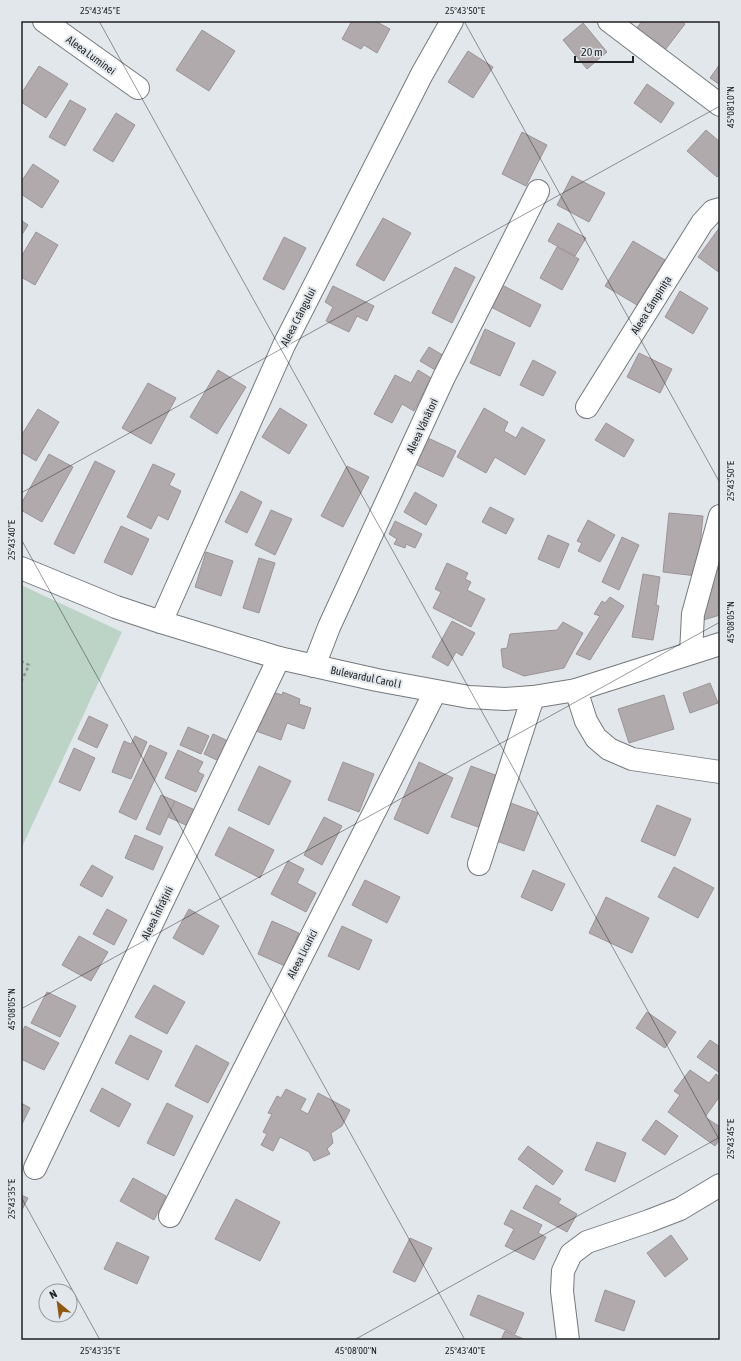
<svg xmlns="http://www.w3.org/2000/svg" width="741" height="1361" font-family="'Asap Condensed',sans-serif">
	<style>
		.green { fill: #bcd4c5 }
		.building { fill: #b1aaac; stroke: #9b9496 }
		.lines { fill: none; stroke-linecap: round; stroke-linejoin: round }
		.street-casing { stroke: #75797e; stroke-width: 24 }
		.primary-casing { stroke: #75797e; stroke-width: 24 }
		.path { stroke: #909498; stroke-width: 2.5; stroke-dasharray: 3 3; stroke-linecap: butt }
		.street { stroke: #fff; stroke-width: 22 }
		.primary { stroke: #fff; stroke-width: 22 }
		.ticks { fill: none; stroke: #1f2123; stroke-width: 1; stroke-opacity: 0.45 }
		.labels { text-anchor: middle; stroke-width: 4; stroke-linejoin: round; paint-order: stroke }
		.street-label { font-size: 11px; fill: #1f2123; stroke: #e2e7ec }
		.neatline { fill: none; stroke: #1f2123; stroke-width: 1.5 }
		.ticks-label { font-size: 10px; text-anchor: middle; fill: #1f2123 }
	</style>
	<rect width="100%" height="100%" fill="#e2e7ec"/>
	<!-- green -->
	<path class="green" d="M21,585L122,632L21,849Z"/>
	<!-- building -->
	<g class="building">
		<path d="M352,21H375L390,29L377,53L364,45L361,49L342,39Z"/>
		<path d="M642,21H681L685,24L665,50L636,29Z"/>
		<path d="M583,23L607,52L587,69L563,40Z"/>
		<path d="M202,30L235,51L209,91L176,70Z"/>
		<path d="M468,51L493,67L473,98L448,82Z"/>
		<path d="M720,64V85L710,78Z"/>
		<path d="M39,66L68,84L46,118L21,102V94Z"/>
		<path d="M647,84L674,103L661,123L634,103Z"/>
		<path d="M70,100L86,109L65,146L49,137Z"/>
		<path d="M116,113L135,125L113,162L93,150Z"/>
		<path d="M706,130L720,142V174L717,177L687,151Z"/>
		<path d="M522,132L547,145L526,186L502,174Z"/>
		<path d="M33,164L59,181L42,208L21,194V182Z"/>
		<path d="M572,176L605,193L589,222L557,205Z"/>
		<path d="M383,218L411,233L384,281L356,265Z"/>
		<path d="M21,220L28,225L21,236Z"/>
		<path d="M558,223L586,238L575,256L548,241Z"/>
		<path d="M720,227V273L698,257Z"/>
		<path d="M36,232L58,245L35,285L21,277V257Z"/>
		<path d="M284,237L306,248L284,290L263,279Z"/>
		<path d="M633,241L665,260L637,305L605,286Z"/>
		<path d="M557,247L579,259L562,290L540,278Z"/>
		<path d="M455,267L475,277L452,323L432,313Z"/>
		<path d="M500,284L541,305L530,327L489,306Z"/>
		<path d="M333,286L374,306L367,321L357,316L349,332L326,321L333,307L325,302Z"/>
		<path d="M680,291L708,308L693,334L665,317Z"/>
		<path d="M485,329L515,343L500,376L470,363Z"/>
		<path d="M429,347L451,360L442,374L420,361Z"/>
		<path d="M639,353L672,369L660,393L627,377Z"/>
		<path d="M533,360L556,372L543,396L520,385Z"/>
		<path d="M218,370L246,387L217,434L190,417Z"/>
		<path d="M418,370L431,378L414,411L402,404L392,423L374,414L395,375L411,383Z"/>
		<path d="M148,383L176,398L151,444L122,428Z"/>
		<path d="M280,408L307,425L289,454L262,437Z"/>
		<path d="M484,408L508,422L504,431L516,438L522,427L545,440L525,475L495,457L486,473L457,457Z"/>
		<path d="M38,409L59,422L36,461L21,452V436Z"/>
		<path d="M606,423L634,440L624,457L595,440Z"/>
		<path d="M428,438L456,451L443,477L415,464Z"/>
		<path d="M49,454L73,467L42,522L21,510V504Z"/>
		<path d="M95,461L115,471L74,554L54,544Z"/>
		<path d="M153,464L175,474L169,485L181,491L168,520L158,515L151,529L127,517Z"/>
		<path d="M347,466L369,477L343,527L321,516Z"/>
		<path d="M241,491L262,502L247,533L225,522Z"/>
		<path d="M415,492L437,505L426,525L404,512Z"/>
		<path d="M490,507L514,519L506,534L482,522Z"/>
		<path d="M271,510L292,519L275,555L255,545Z"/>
		<path d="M669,513L703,516L697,576L663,572Z"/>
		<path d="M588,520L615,535L600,562L578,551L582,543L577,541Z"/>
		<path d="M395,521L422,534L415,548L406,544L405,548L394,544L397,539L389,534Z"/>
		<path d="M121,526L149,539L132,575L104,562Z"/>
		<path d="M548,535L569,544L559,568L538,559Z"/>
		<path d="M622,537L639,545L619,590L602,582Z"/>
		<path d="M206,552L233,561L221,596L195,587Z"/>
		<path d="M259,558L275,563L259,613L243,608Z"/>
		<path d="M720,561V615L700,621Z"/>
		<path d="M447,563L468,573L465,579L471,582L467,590L485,599L471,627L433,608L441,592L435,589Z"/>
		<path d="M643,574L660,577L656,605L659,606L653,640L632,637Z"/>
		<path d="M610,597L624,606L590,660L576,654L600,616L594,614L602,601L605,603Z"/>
		<path d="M452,621L475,633L462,656L456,652L448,666L432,657Z"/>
		<path d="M563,622L583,633L564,668L524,676L503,667L501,649L507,648L510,634L557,630Z"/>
		<path d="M710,683L718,703L690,713L683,693Z"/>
		<path d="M270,691L282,695L283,692L300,699L299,704L311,708L304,729L287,723L281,740L256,731Z"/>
		<path d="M664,695L674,729L629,743L618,709Z"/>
		<path d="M89,716L108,725L97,748L78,739Z"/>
		<path d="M188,727L209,736L201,754L180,745Z"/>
		<path d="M213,734L230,742L221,762L204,754Z"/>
		<path d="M135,736L147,742L131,779L112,772L124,741L131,744Z"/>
		<path d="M150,745L167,753L136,820L119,812Z"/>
		<path d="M74,748L95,758L80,791L59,782Z"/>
		<path d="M178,750L203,762L198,772L204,775L196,792L165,778Z"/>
		<path d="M343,762L374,774L359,812L328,800Z"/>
		<path d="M419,762L453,778L428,834L394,819Z"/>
		<path d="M259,766L291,781L269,825L238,810Z"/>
		<path d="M471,766L506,779L486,830L451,817Z"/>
		<path d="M161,795L175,801L160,835L146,829Z"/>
		<path d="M175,801L195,810L188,826L168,817Z"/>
		<path d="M508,802L538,813L524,851L494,840Z"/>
		<path d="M657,805L691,819L675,856L641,841Z"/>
		<path d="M324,817L342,826L322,865L304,855Z"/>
		<path d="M229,827L274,850L260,878L215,855Z"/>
		<path d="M135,835L163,847L153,870L125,858Z"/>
		<path d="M288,861L304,869L297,883L316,893L306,912L271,894Z"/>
		<path d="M92,865L113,877L102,897L80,885Z"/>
		<path d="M674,867L714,888L698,918L658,897Z"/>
		<path d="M533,870L565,884L552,911L521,897Z"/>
		<path d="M365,880L400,897L387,923L352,905Z"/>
		<path d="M606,897L649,918L632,953L589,933Z"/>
		<path d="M107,909L127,920L114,945L93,934Z"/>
		<path d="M189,909L219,926L203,955L173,938Z"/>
		<path d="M272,921L299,933L285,966L258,954Z"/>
		<path d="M342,926L372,940L359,970L328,956Z"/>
		<path d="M79,936L108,952L91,981L62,965Z"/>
		<path d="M154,985L185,1002L167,1034L135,1017Z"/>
		<path d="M47,992L76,1006L60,1037L31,1023Z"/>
		<path d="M647,1012L676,1032L665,1048L636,1028Z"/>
		<path d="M25,1026L59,1043L44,1070L21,1059V1035Z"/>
		<path d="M130,1035L162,1051L148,1080L115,1063Z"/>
		<path d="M710,1040L720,1047V1073L697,1057Z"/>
		<path d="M196,1045L229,1063L208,1103L175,1086Z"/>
		<path d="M690,1070L709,1083L716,1074L720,1077V1096L705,1117L720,1127V1139L715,1146L668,1112L680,1095L674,1091Z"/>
		<path d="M102,1088L131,1104L119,1127L90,1111Z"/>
		<path d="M286,1089L306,1099L300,1110L308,1114L318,1093L350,1110L342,1126L331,1133L333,1143L327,1149L330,1154L314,1161L309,1152L280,1137L273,1151L261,1145L267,1134L263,1132L272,1114L268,1113L277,1096L281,1098Z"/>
		<path d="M21,1103L30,1108L21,1126Z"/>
		<path d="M167,1103L193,1116L174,1156L147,1143Z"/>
		<path d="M656,1120L678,1136L665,1155L642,1140Z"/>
		<path d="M597,1142L626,1153L615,1182L585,1170Z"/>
		<path d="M528,1146L563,1171L553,1185L518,1159Z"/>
		<path d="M133,1178L166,1196L154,1220L120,1201Z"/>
		<path d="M536,1185L561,1199L558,1203L577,1214L567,1232L523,1208Z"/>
		<path d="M21,1195L28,1198L21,1212Z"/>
		<path d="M236,1199L280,1222L260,1261L215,1239Z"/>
		<path d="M511,1210L542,1225L538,1233L546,1237L534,1260L505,1246L514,1229L504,1224Z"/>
		<path d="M671,1235L688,1259L665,1277L647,1253Z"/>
		<path d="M410,1238L432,1248L415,1282L393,1272Z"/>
		<path d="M117,1242L149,1257L137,1284L104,1269Z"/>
		<path d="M605,1290L635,1301L624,1331L595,1321Z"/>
		<path d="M478,1295L524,1313L515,1334L470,1315Z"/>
		<path d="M505,1331L526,1340H501Z"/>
	</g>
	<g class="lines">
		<!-- street casing -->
		<g class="street-casing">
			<g id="street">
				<path d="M44,21L138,88"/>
				<path d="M609,21L720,105"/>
				<path d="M587,407L702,223L713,211L720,209"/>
				<path d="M161,622L284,345L422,74L452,21"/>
				<path d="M691,653L693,614L720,516"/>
				<path d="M314,666L329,627L444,377L538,191"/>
				<path d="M576,690L586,721L596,738L609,749L632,759L720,772"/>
				<path d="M479,864L533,697"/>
				<path d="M35,1168L279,658"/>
				<path d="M170,1216L435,692"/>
				<path d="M568,1340L562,1291L563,1271L571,1254L587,1242L649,1221L680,1209L720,1185"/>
			</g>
		</g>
		<!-- primary casing -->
		<g class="primary-casing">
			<path id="primary" d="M21,568L116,607L161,622L279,658L377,680L469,697L505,699L533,697L576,690L720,644"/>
		</g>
		<!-- path -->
		<path class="path" d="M21,661L29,665L21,682"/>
		<!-- street -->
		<use href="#street" class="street"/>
		<!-- primary -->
		<use href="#primary" class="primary"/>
	</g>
	<!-- ticks -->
	<path class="ticks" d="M99,21L720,1141M464,21L720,483M21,493L720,106M21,539L465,1340M21,1009L720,622M21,1197L100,1340M354,1340L720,1137"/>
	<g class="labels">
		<!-- street labels -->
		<g class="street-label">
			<text transform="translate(91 55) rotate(36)" y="4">Aleea Luminei</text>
			<text transform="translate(651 305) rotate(-58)" y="4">Aleea Câmpinița</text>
			<text transform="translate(298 317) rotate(-63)" y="4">Aleea Crângului</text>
			<text transform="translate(422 426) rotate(-65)" y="4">Aleea Vânători</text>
			<text transform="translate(366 677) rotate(12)" y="4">Bulevardul Carol I</text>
			<text transform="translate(157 913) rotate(-64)" y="4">Aleea Înfrățirii</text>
			<text transform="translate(302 954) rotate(-63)" y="4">Aleea Licurici</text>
		</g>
	</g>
	<!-- border -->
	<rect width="741" height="1361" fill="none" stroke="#e2e7ec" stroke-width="44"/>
	<!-- north arrow -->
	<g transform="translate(58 1303) rotate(331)"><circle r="19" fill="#e2e7ec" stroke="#94989c"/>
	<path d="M0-3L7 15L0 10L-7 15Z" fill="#8f570f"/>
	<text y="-6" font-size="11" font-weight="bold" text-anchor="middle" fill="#1f2123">N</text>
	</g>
	<!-- scale -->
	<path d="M575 56v6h58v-6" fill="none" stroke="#1f2123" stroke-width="2"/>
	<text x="581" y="56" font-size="12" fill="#1f2123" stroke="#e2e7ec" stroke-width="3" paint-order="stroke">20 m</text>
	<rect x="22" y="22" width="697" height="1317" class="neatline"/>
	<g class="ticks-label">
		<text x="100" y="14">25°43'45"E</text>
		<text x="465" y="14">25°43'50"E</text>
		<text transform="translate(730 107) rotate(-90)" y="4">45°08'10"N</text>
		<text transform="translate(730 481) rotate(-90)" y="4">25°43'50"E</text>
		<text transform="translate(11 540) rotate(-90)" y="4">25°43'40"E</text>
		<text transform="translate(730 622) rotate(-90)" y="4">45°08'05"N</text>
		<text transform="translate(11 1009) rotate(-90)" y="4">45°08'05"N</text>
		<text transform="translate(730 1139) rotate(-90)" y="4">25°43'45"E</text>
		<text transform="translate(11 1199) rotate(-90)" y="4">25°43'35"E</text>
		<text x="100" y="1354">25°43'35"E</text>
		<text x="356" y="1354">45°08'00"N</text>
		<text x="465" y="1354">25°43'40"E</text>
	</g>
</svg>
